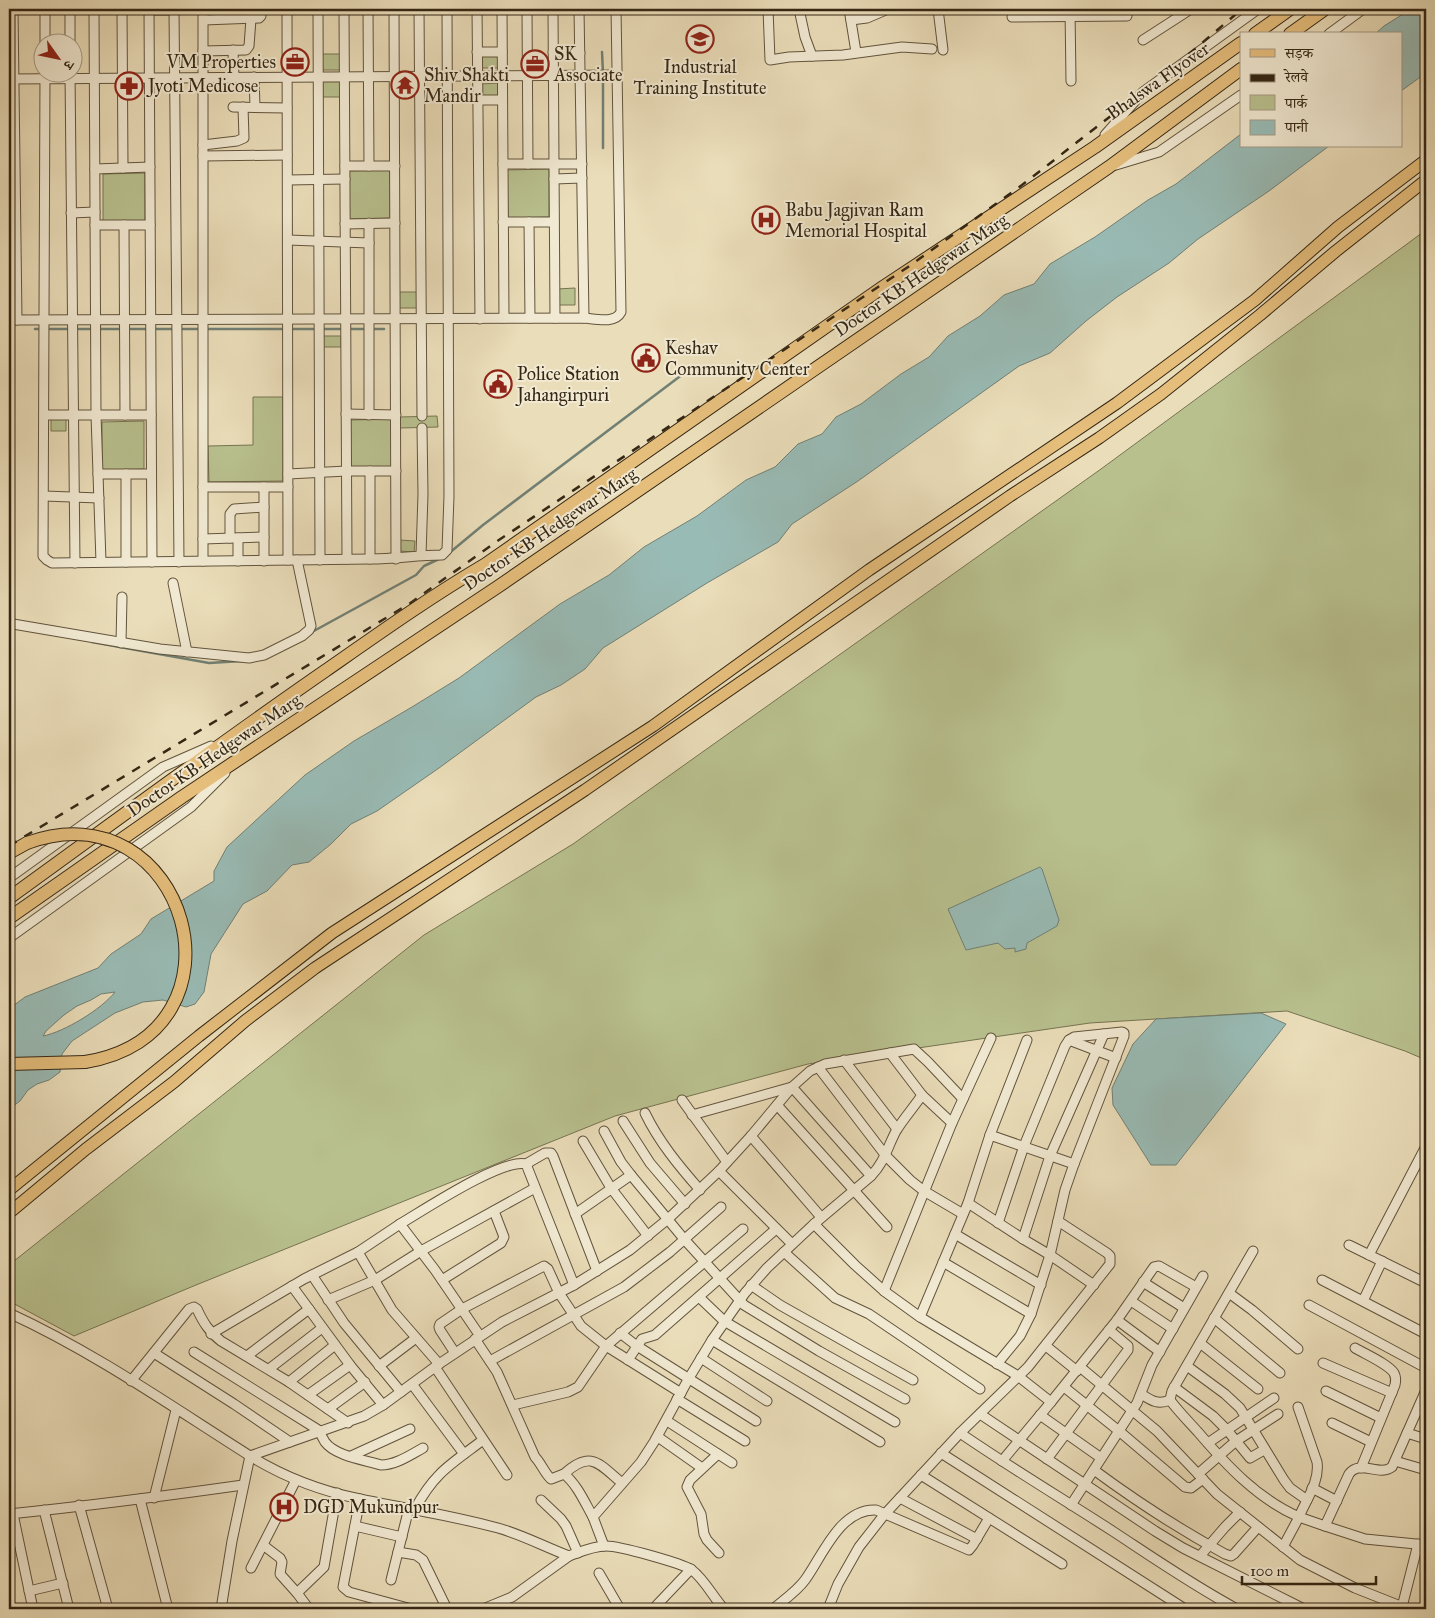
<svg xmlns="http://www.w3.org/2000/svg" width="1435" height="1618" font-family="'IM FELL Great Primer','Noto Serif Devanagari',serif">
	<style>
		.green { fill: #b8c08e; stroke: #767451 }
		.water { fill: #99bbb5; stroke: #718075; fill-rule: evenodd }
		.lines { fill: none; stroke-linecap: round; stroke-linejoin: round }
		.stream { stroke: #718075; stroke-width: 2.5 }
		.minor-casing { stroke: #62543d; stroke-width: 11 }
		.major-casing { stroke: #352714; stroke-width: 13 }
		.highway-casing { stroke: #352714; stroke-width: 14 }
		.minor { stroke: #f1e9d2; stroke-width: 9 }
		.major { stroke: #e5be7c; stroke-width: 11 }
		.highway { stroke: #e5be7c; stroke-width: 12 }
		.rail { stroke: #352714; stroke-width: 2.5; stroke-dasharray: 9 9; stroke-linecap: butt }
		.highway-bridge-casing { stroke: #352714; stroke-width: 14; stroke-linecap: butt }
		.highway-bridge { stroke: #e5be7c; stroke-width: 12 }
		.labels { text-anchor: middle; stroke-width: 4; stroke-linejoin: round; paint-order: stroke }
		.poi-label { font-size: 18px; fill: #352714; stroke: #f1e9d2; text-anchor: start }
		.street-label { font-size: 18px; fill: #352714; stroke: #f1e9d2 }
	</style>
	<rect width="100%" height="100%" fill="#eaddb9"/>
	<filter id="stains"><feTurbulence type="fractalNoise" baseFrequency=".004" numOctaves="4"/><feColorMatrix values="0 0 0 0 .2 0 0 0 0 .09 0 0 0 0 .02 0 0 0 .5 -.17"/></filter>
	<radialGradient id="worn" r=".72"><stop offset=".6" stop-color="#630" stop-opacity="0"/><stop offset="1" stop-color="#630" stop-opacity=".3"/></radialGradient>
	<!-- green -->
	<g class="green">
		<path d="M498,53V68H480V54Z"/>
		<rect x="322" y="54" width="18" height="16"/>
		<rect x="322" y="80" width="18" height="17"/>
		<path d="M499,83V98H481V84Z"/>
		<path d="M549,169V217L508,218L507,170Z"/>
		<path d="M390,170V218L349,219L348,171Z"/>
		<path d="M145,173V221L103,222V174Z"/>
		<path d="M1426,230V1060L1405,1051L1287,1011L1090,1023L808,1064L615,1116L196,1285L74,1336L9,1301V1265L424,935L573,844L1101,469Z"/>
		<path d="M575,288V305H557V289Z"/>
		<rect x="399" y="292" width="18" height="16"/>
		<rect x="323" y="336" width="18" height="11"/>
		<path d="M253,397H283V481L209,482L208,446L253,445Z"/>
		<path d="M437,416L438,427L400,428V417Z"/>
		<path d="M51,417L66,418V431H51Z"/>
		<path d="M392,419V467L350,468V420Z"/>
		<path d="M144,421V469L102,470V422Z"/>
		<path d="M399,540L415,541L414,552L399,551Z"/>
	</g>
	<!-- water -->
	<g class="water">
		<path d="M1411,9H1426V73L1401,91V34H1375L1384,26Z"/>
		<path d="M1241,134V146H1329L1269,191L1198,239L1169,263L1117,297L1086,321L1050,353L1019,366L858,481L792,524L778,542L707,583L603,648L585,669L561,685L536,697L439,768L377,811L351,824L331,844L309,862L292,865L267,891L243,904L211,954L204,992L195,1004L186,1007L163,1000L143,1002L115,1013L72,1041L62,1054L60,1072L49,1080L37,1084L28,1090L20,1101L9,1109V1009L25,997L98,968L111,954L141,934L151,919L214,881V871L227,847L305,775L354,741L412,707L459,678L560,604L609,575L644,547L697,516L746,480L775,467L798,444L822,434L836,417L861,404L901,374L929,357L948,336L980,316L1004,295L1034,284L1050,264L1095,237L1148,200L1176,184ZM115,992C102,1009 64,1032 43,1036L46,1031L64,1015L77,1006L91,1000L101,994Z"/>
		<path d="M1040,867L1042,869L1059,920L1057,926L1027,943L1026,949L1015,952V948L1005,949L998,943L966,950L948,909Z"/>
		<path d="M1261,1013L1286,1024L1176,1165H1151L1113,1105L1112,1088L1133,1044L1156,1019Z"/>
	</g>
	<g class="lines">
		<!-- stream -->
		<g class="stream">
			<path d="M602,52L603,73"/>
			<path d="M603,78V148"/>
			<path d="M35,329H70"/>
			<path d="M75,329H92"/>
			<path d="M98,329H122"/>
			<path d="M128,329H147"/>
			<path d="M153,329H200"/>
			<path d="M205,329H285"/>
			<path d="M290,329H342"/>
			<path d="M348,329H384"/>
			<path d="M448,554L483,525L687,371"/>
			<path d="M312,632L416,575L424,566L439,559"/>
			<path d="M92,642L209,663L242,661"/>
		</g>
		<!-- minor casing -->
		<g class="minor-casing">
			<g id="minor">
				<path d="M13,9L17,320"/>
				<path d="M70,9V42"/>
				<path d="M94,9L96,415L101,562"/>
				<path d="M122,9L123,168"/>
				<path d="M149,9L152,562"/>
				<path d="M174,9L179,562"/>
				<path d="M287,9L288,560"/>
				<path d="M318,9L320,560"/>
				<path d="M344,9L347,559"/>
				<path d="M368,9L369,166"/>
				<path d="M394,9L396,559"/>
				<path d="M419,9L422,416"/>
				<path d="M477,9L480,319"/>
				<path d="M502,9L504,318"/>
				<path d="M527,9L528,164"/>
				<path d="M553,9L555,318"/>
				<path d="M579,9L584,318"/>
				<path d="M768,9L770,60L789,57L843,55L902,47L932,49"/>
				<path d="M799,9L805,37L812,56"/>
				<path d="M849,9L856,52"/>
				<path d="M938,9L943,50"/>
				<path d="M1070,9L1071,81"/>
				<path d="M149,10H174"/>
				<path d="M1012,17L1127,16"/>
				<path d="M204,20L259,18L261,16V9"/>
				<path d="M851,20L867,18L888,9"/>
				<path d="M1329,34L1363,9"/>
				<path d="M1143,40L1191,9"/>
				<path d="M45,42V9"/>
				<path d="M233,50L234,78"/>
				<path d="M203,51L246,50L249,46L251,19"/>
				<path d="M477,52H502"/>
				<path d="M553,52L580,53"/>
				<path d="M45,72L43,556L47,560L52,563C158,562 264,560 371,559C395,559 418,555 442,555L447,550L449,496L447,9"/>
				<path d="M70,72L75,563"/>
				<path d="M254,77L255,107"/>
				<path d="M9,79L617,75"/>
				<path d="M478,100H502"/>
				<path d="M233,107L287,108"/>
				<path d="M1105,135L1143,92L1258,9"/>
				<path d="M203,145L237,141L244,138L243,107"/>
				<path d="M203,156L287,155"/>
				<path d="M503,164H582"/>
				<path d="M1116,165L1159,152L1241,95"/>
				<path d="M345,166H395"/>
				<path d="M95,169L150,167"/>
				<path d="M554,179L582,178"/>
				<path d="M288,180L345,179"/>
				<path d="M71,213L95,212"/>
				<path d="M503,222H554"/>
				<path d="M529,222L530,318"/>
				<path d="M369,223V415"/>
				<path d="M345,224L395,223"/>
				<path d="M95,225H150"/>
				<path d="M124,225L125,415"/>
				<path d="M288,240L369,243"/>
				<path d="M9,320L584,318C596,319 615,324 621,312L616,9"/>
				<path d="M346,414L396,415"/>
				<path d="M44,415H151"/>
				<path d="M370,471V559"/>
				<path d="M98,474H151"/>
				<path d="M126,474V562"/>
				<path d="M288,474L347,471H396"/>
				<path d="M203,487H288"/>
				<path d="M44,496L99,498"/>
				<path d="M230,538V514L234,509L264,507"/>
				<path d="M238,538V561"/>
				<path d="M203,539L264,537"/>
				<path d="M421,555L423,494L422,428"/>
				<path d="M203,561V9"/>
				<path d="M264,561V487"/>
				<path d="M173,583L187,652"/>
				<path d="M13,624L160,649L249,658L264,655L302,636L309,630L311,626L297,560"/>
				<path d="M121,643L122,597"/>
				<path d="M9,878L163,767L211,746"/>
				<path d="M9,938L191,807L225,773"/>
				<path d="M1069,1040L1116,1058"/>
				<path d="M890,1053L922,1095"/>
				<path d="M844,1060L897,1129"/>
				<path d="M818,1067L886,1156L910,1180L924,1191L963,1214"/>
				<path d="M682,1100L727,1162"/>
				<path d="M777,1105L887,1227"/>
				<path d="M645,1113C659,1142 679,1166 700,1190"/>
				<path d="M692,1115L792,1087L871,1176"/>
				<path d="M623,1121L650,1163L685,1204"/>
				<path d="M604,1131L621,1162L631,1175L684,1239L744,1305L819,1351L905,1399"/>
				<path d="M990,1135L1027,1040"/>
				<path d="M751,1136L821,1217"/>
				<path d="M583,1141L611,1188L648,1236"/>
				<path d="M526,1164L545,1153H551L553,1156L597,1271"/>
				<path d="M719,1171L792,1244"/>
				<path d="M968,1203L1023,1239L1050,1255L1094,1285"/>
				<path d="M575,1214L631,1175"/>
				<path d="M998,1223L1024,1146L1065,1046L1069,1040L1074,1037L1122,1032L1124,1033V1036L1074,1164"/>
				<path d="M814,1224L871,1176C885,1161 887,1148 896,1131C904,1118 914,1107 922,1095L952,1123"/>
				<path d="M955,1234L1041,1285"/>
				<path d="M1023,1239L1050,1156L1104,1034"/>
				<path d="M1349,1245L1426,1283"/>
				<path d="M1253,1251L1172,1391L1170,1400C1178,1411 1189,1422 1198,1432C1227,1466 1258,1499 1299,1517C1306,1500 1320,1481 1317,1462L1298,1407"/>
				<path d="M358,1252L392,1310L439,1364"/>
				<path d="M784,1252L835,1298L869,1314L980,1389"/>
				<path d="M1369,1255L1425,1148"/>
				<path d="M943,1262L1031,1314"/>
				<path d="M312,1275L344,1323L401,1392"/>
				<path d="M442,1280L501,1243L504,1237L494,1211"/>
				<path d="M1322,1280L1426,1334"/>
				<path d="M1143,1282L1184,1308"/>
				<path d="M751,1285L780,1305L913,1380"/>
				<path d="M292,1286L350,1365L383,1405"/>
				<path d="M884,1291L952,1123L991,1038"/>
				<path d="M1229,1293L1252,1310L1298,1349"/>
				<path d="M699,1297L724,1321L895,1422"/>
				<path d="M328,1300L375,1280L421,1251L535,1188"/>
				<path d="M1131,1301L1173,1329"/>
				<path d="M1363,1301L1382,1261"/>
				<path d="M1309,1305L1426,1368"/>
				<path d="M9,1313C94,1352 171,1406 250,1456C284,1477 321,1491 360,1499C378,1503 397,1506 416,1510C443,1515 471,1521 498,1528C523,1535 545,1547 569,1556C580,1552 593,1546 606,1546C620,1546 681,1563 692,1570C705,1580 713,1597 724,1609"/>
				<path d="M920,1317L968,1203L990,1135L1074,1164L1065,1190L1050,1255L1031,1314L1020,1336L997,1364"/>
				<path d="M1214,1318L1280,1373"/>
				<path d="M1117,1320L1160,1352"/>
				<path d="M620,1333L637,1346L756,1421"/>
				<path d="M211,1334L304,1279L358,1252L400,1224"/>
				<path d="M480,1336L435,1270L400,1224C424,1210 502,1158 526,1164L574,1285"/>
				<path d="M475,1339L497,1372L535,1457C541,1463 545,1474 551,1479L564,1474C577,1484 585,1503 593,1517"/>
				<path d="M712,1340L880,1442"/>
				<path d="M1200,1343L1258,1389"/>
				<path d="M1046,1346L1077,1371"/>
				<path d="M1355,1348C1365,1354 1388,1364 1394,1373C1396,1377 1396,1381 1395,1385L1361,1468"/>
				<path d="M194,1352L320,1431C321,1435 323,1439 325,1442C335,1456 365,1460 381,1465C396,1465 410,1455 423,1448"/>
				<path d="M154,1353L234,1404L290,1442"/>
				<path d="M455,1353L440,1330L439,1327L440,1324L462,1309L544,1266L548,1269L559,1293L581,1326L606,1346L681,1393"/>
				<path d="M247,1356L309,1309"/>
				<path d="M701,1358L767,1401"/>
				<path d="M628,1360L642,1339L655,1335L776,1229"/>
				<path d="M490,1361L624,1287L670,1252L721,1207"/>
				<path d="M1323,1363L1392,1393"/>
				<path d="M379,1366L416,1338"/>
				<path d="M1187,1366L1225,1394L1240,1408L1284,1480L1290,1488L1307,1500"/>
				<path d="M435,1367L507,1475"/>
				<path d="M1080,1367L1157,1431L1217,1494L1300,1560L1355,1588L1408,1609"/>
				<path d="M269,1369L322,1328"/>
				<path d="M131,1381L189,1309L194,1307L197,1309C203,1322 209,1332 221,1341L289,1382L348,1423"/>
				<path d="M289,1382L335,1345"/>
				<path d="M412,1384L464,1454"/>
				<path d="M1064,1387L1119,1431L1185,1487L1191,1488L1203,1479"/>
				<path d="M1174,1387L1213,1416L1227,1430L1250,1458L1264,1450"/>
				<path d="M1326,1391L1381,1418"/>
				<path d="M1141,1394C1152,1401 1158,1405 1170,1400"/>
				<path d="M308,1395L350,1365"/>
				<path d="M677,1399L745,1441"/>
				<path d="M513,1405L568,1392L578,1387L606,1346L743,1229"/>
				<path d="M328,1409L365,1382"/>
				<path d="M980,1414L1155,1531L1183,1548L1304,1609"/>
				<path d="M1040,1415L1101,1458"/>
				<path d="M667,1421L732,1463"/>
				<path d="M1332,1423L1371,1442"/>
				<path d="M960,1433C1011,1468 1063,1499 1114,1532C1155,1559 1194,1586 1237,1609"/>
				<path d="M1407,1433L1426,1439"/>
				<path d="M658,1437L702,1468"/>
				<path d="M1208,1443L1274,1398"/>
				<path d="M941,1453L1185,1609"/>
				<path d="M718,1454L690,1480L687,1487L701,1514L704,1534L707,1540L719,1553"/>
				<path d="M351,1456L410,1429"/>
				<path d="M1047,1459L1128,1350V1346L1109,1330"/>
				<path d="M1002,1461L1051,1402"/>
				<path d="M1395,1461L1426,1470"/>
				<path d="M1094,1470C1136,1501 1179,1529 1225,1554L1231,1556L1234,1554L1258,1527"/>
				<path d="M564,1474C591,1449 599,1464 622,1483"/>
				<path d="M1198,1474L1236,1441L1278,1414"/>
				<path d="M921,1475L1062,1564"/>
				<path d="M1312,1488L1337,1501"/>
				<path d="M154,1498L176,1410"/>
				<path d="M900,1498L977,1539"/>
				<path d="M140,1499L168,1609"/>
				<path d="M360,1499L343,1587L349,1592L408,1608"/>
				<path d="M541,1500L561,1519L566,1526L578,1553"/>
				<path d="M79,1505L108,1609"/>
				<path d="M1071,1505L1137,1403L1152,1365L1203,1276"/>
				<path d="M415,1509C434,1473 451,1464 483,1440"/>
				<path d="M44,1510L69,1609"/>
				<path d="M9,1514C87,1506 165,1496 243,1485"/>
				<path d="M13,1514L33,1609"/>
				<path d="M355,1526L402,1537"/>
				<path d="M1325,1526L1365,1539L1426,1545"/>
				<path d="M263,1545L280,1558L282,1562L280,1574L297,1593L309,1609"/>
				<path d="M604,1546L593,1517L641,1462L654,1442L689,1378L712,1340L745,1293L767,1268L814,1224L855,1265L884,1291L920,1317L1018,1376L1051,1402L1117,1320L1154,1267L1159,1266L1196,1287"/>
				<path d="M1283,1547L1299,1517L1325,1526L1349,1474C1360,1459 1379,1477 1392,1467L1426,1390"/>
				<path d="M398,1552L416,1555L423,1560L447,1609"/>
				<path d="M1200,1556L1225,1527L1240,1512"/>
				<path d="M251,1568L296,1480"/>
				<path d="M599,1573L620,1609"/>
				<path d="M391,1580L409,1508"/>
				<path d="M29,1591L63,1583"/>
				<path d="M297,1593L324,1567L337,1493"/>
				<path d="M1402,1607L1418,1544"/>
				<path d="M221,1609L232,1541L250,1456L364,1416L383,1405L439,1364L502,1322L574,1285L630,1250L668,1219L719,1171L751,1136L792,1087L810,1071L825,1064L914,1049L928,1062L963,1099"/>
				<path d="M483,1609L512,1597L569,1556"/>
				<path d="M653,1609L691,1569"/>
				<path d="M773,1609C784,1600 797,1591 805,1580C822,1557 840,1508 876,1510L969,1550L973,1545L989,1518"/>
				<path d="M828,1609L838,1584L859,1547L884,1515L960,1433L1028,1367L1110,1264V1256L1107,1253L1058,1221"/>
			</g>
		</g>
		<!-- major casing -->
		<g class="major-casing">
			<g id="major">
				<path d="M9,1190L199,1036L332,933L653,726L869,570L1117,403L1255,300L1338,227L1426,160"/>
				<path d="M9,1213L86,1149L174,1082L245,1021L315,968L585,790L1010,496L1099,438L1161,394L1260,315L1336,251L1426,180"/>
			</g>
		</g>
		<!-- highway casing -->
		<g class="highway-casing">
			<g id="highway">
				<path d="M1255,34L1290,9"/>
				<path d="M1290,34L1325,9"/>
				<path d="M9,853L27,843"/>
				<path d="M9,898C114,822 218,745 325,671C378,634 430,597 486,564L883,287L1095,147L1241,43"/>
				<path d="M9,918L182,797L499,586L1109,167L1241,69"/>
				<path d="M9,1064L85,1062"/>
			</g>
		</g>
		<!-- minor -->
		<use href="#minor" class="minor"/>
		<!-- major -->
		<use href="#major" class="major"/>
		<!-- highway -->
		<use href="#highway" class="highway"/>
		<!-- rail -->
		<path class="rail" d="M9,846L409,604L496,542L908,267L1022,185L1175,66L1242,9"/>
		<!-- highway-bridge casing -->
		<g class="highway-bridge-casing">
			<path id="highway-bridge" d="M27,843C187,785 258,1034 85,1062"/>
		</g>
		<!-- highway-bridge -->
		<use href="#highway-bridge" class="highway-bridge"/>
	</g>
	<!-- icons -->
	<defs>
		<g id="university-ring" transform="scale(1.4375)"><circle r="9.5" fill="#f1e9d2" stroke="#8f2418" stroke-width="1.5"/><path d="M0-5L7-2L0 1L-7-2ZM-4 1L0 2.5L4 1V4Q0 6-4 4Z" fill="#8f2418"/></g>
		<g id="office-ring" transform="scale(1.4375)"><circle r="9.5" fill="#f1e9d2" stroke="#8f2418" stroke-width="1.5"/><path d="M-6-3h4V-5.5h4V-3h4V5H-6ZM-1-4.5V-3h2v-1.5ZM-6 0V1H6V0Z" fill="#8f2418"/></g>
		<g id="temple-ring" transform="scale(1.4375)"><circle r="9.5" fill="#f1e9d2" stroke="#8f2418" stroke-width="1.5"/><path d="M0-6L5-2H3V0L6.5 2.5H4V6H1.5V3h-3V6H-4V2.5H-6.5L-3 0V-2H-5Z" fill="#8f2418"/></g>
		<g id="pharmacy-ring" transform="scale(1.4375)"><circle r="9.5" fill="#f1e9d2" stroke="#8f2418" stroke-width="1.5"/><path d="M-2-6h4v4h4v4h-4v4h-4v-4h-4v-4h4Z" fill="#8f2418"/></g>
		<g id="hospital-ring" transform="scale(1.4375)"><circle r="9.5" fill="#f1e9d2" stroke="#8f2418" stroke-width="1.5"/><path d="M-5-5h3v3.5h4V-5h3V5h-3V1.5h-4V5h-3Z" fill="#8f2418"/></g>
		<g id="civic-ring" transform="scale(1.4375)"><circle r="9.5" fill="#f1e9d2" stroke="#8f2418" stroke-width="1.5"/><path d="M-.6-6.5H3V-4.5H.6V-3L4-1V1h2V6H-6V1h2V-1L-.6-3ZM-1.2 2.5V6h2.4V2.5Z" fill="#8f2418"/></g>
	</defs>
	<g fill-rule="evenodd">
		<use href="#university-ring" x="700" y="39"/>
		<use href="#office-ring" x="295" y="62"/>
		<use href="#office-ring" x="535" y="64"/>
		<use href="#temple-ring" x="405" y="85"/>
		<use href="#pharmacy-ring" x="129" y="86"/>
		<use href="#hospital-ring" x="766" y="220"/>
		<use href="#civic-ring" x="646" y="358"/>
		<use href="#civic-ring" x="498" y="384"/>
		<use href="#hospital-ring" x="284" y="1507"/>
	</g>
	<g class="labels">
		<!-- poi labels -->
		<g class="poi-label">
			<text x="554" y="60">SK<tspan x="554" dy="21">Associate</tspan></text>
			<text x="276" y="68" text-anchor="end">VM Properties</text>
			<text x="700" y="73" text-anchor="middle">Industrial<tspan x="700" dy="21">Training Institute</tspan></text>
			<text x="424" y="81">Shiv Shakti<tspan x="424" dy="21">Mandir</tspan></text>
			<text x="148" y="92">Jyoti Medicose</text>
			<text x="785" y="216">Babu Jagjivan Ram<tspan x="785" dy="21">Memorial Hospital</tspan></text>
			<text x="665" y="354">Keshav<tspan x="665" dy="21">Community Center</tspan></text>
			<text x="517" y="380">Police Station<tspan x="517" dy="21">Jahangirpuri</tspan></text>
			<text x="303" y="1513">DGD Mukundpur</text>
		</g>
		<!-- street labels -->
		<g class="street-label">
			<text transform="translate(1158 81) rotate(-35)" y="6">Bhalswa Flyover</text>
			<text transform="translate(921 275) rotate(-34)" y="6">Doctor KB Hedgewar Marg</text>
			<text transform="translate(550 529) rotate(-34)" y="6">Doctor KB Hedgewar Marg</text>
			<text transform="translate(214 755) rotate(-34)" y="6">Doctor KB Hedgewar Marg</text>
		</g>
	</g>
	<!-- margin -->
	<rect width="1435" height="1618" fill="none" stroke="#eaddb9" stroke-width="30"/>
	<rect x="10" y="10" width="1415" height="1598" fill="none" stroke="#352714" stroke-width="2.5"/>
	<rect x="15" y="15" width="1405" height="1588" fill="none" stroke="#352714"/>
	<!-- legend -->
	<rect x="1240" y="32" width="162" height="115" fill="#f1e9d2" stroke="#a69b86"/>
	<rect x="1250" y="49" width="25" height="8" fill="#e5be7c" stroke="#a69b86"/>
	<text x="1285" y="58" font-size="15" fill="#352714">सड़क</text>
	<rect x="1250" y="74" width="25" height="8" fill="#352714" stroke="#a69b86"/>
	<text x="1285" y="82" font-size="15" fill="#352714">रेलवे</text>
	<rect x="1250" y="95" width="25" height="15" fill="#b8c08e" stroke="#a69b86"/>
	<text x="1285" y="108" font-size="15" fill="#352714">पार्क</text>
	<rect x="1250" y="120" width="25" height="15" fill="#99bbb5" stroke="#a69b86"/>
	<text x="1285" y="132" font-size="15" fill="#352714">पानी</text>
	<!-- north arrow -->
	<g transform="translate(58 58) rotate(123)"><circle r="24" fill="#f1e9d2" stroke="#a69b86"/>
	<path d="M0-4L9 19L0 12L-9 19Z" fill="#8f2418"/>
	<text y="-8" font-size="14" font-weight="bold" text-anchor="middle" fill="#352714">उ</text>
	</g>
	<!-- scale -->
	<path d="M1242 1576v8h134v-8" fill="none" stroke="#352714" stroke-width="2.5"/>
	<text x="1250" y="1576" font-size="15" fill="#352714" stroke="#f1e9d2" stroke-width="4" paint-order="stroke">100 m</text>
	<rect width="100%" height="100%" filter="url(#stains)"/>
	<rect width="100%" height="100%" fill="url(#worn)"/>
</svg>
